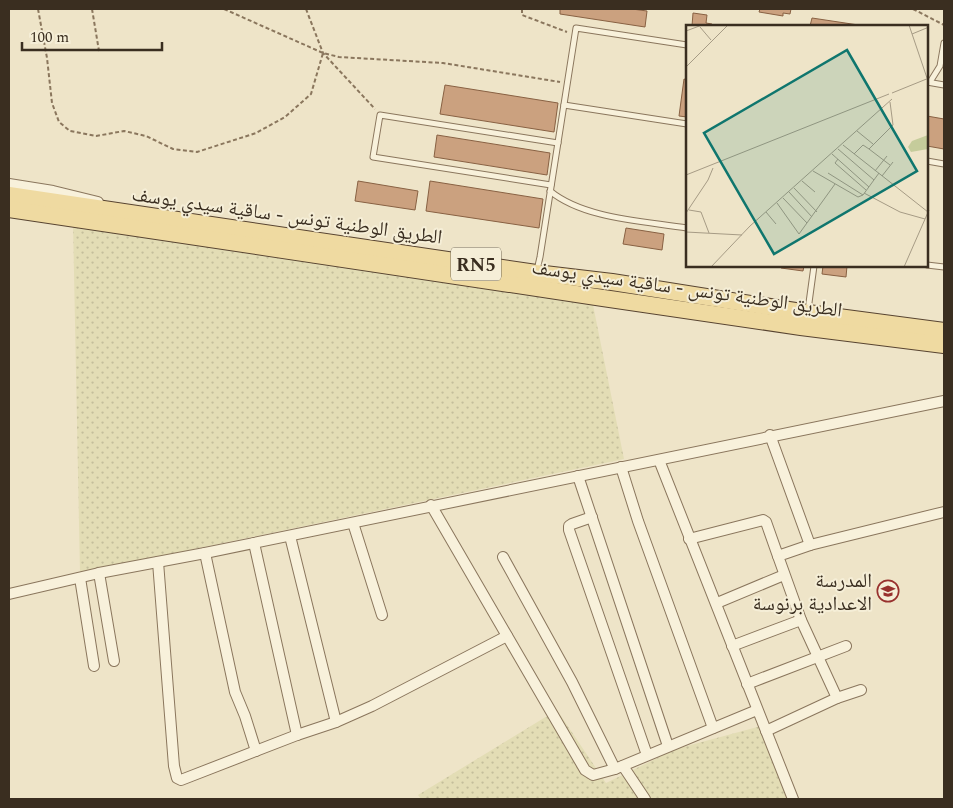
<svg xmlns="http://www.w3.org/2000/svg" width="953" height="808" font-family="Spectral,'Noto Naskh Arabic',serif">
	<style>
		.farmland { fill: url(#farmland-dots) }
		.building { fill: #cba17f; stroke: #886143 }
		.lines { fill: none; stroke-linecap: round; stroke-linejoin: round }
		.lane-casing { stroke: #8a765d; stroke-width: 7 }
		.street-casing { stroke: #8a765d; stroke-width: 12 }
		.primary-casing { stroke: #584431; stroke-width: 18 }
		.path { stroke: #8a765d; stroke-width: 2; stroke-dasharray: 4 2.5; stroke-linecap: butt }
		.lane { stroke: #f8f1db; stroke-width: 5 }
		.street { stroke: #f8f1db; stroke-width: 10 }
		.primary { stroke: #efdaa1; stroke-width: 16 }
		.labels { text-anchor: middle; stroke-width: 4; stroke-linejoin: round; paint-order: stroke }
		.shield { fill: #f5eed7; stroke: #726857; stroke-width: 1 }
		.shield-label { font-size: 19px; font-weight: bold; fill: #3a2e20 }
		.street-label { font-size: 20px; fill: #3a2e20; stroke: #f5eed7 }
		.poi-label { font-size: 20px; fill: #3a2e20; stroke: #f5eed7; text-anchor: end }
		.inset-road { fill: none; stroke: #a69b85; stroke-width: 1 }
		.view { fill: #0f766e; fill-opacity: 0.15; stroke: #0f766e; stroke-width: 2.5 }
		.inset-edge { fill: none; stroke: #3a2e20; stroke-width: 2.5 }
	</style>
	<defs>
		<pattern id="farmland-dots" width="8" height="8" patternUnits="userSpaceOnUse" patternTransform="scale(1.25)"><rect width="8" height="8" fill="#e3ddb5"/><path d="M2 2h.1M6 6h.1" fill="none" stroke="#c4be9b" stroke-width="1.8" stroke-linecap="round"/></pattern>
	</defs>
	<rect width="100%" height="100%" fill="#eee4c8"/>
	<!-- farmland -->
	<g class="farmland">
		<path d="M73,223L592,300L624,459L80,573Z"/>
		<path d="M557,710L606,783L676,749L761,726L795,799H421L418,795Z"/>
	</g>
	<!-- building -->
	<g class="building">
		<path d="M560,9H632L647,11L645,27L560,14Z"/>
		<path d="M760,9H791L790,14L783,13V16L759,12Z"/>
		<path d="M693,13L707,15L706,23L712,24L711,26H692Z"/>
		<path d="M812,18L865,26H810Z"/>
		<path d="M684,79L687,80V117L679,116Z"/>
		<path d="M445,85L558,103L554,132L440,114Z"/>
		<path d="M927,116L944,119V149L927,146Z"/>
		<path d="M437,135L550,153L547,175L434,157Z"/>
		<path d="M358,181L418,191L415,210L355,201Z"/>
		<path d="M430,181L543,199L539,228L426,211Z"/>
		<path d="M626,228L664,234L662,250L623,244Z"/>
		<path d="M781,266H804L803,271L781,268Z"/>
		<path d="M823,266H847L846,277L822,274Z"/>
	</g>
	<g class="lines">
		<!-- lane casing -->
		<g class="lane-casing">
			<g id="lane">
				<path d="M927,82L944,85"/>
				<path d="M930,82L940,66L944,43"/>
				<path d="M564,105L687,124"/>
				<path d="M927,161L944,164"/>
				<path d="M551,185L373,157L380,115L558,143"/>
				<path d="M550,191C584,219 644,221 687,228"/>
				<path d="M927,265L944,267"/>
				<path d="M537,270L540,257L576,28L687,45"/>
				<path d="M808,310L814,266"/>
			</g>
		</g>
		<!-- street casing -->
		<g class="street-casing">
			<g id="street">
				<path d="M9,184L53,191L98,202"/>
				<path d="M770,435L810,545"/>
				<path d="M659,460L793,799"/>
				<path d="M621,467L638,521L713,728"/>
				<path d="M578,476L668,746"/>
				<path d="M431,505L585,770L593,775L615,769"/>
				<path d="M592,517L572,524L569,526V530L647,755"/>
				<path d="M353,523L382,615"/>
				<path d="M290,536L336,722"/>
				<path d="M689,539L763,520L766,522L778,556"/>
				<path d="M254,543L297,735"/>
				<path d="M205,553L235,692L245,716L256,751"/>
				<path d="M503,557L572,682L615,769L757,710"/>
				<path d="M158,562L174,766L177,778L181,780L297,735L336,722L372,706L507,636"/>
				<path d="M99,573L114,661"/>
				<path d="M80,578L94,666"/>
				<path d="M9,594L99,573L205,553L944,401"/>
				<path d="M717,603L784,575"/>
				<path d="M732,646L801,620"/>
				<path d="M747,684L846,646"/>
				<path d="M837,698L801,620L778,556L810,545L944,512"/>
				<path d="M766,731L837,698L861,690"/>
				<path d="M623,766L645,799"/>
			</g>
		</g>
		<!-- primary casing -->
		<g class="primary-casing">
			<g id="primary">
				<path d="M9,195L536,273L612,282L808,313L944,331"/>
				<path d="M9,209L603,298L801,327L944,345"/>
			</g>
		</g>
		<!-- path -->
		<g class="path">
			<path d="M38,9L47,58L52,103L59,122L70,131L96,136L124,131L146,136L173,149L197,152L256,133L285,117L311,94L323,53"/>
			<path d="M92,9L99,51"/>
			<path d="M224,9L323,53L339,57L443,63L560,82"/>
			<path d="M306,9L323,53L375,109"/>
			<path d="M522,9V15L567,32"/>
			<path d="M913,9L944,25"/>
		</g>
		<!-- lane -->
		<use href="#lane" class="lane"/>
		<!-- street -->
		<use href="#street" class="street"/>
		<!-- primary -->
		<use href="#primary" class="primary"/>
	</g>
	<!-- icons -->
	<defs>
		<g id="school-ring" transform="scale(1.125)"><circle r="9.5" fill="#f5eed7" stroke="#98312e" stroke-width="1.5"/><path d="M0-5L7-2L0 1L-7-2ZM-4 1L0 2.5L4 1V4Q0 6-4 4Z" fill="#98312e"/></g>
	</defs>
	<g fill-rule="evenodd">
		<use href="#school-ring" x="888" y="591"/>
	</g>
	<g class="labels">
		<!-- shield labels -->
		<rect class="shield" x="451" y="247.5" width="50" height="33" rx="4"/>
		<g class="shield-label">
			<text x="476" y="271">RN5</text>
		</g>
		<!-- street labels -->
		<g class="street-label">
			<text transform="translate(287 215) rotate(8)" y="7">الطريق الوطنية تونس - ساقية سيدي يوسف</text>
			<text transform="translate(687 288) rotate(8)" y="7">الطريق الوطنية تونس - ساقية سيدي يوسف</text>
		</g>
		<!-- poi labels -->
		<g class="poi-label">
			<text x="872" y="587">المدرسة<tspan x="872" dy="23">الاعدادية برنوسة</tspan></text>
		</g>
	</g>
	<!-- overview -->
	<g transform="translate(686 25)">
		<rect width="242" height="242" fill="#eee4c8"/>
		<path d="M242,110V124L225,127L222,122L226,116Z" fill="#c5cc9b"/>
		<path class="inset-road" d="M223,0L241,53M14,2L25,15M0,6L16,0M226,9L243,2M0,42L42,0M206,68L243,53M171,106L187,119M157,120L242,187M152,124L188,155M146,129L183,162M168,129L177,120L183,124M152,134L149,138L180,165M204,140L183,124L207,100L204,77M127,146L172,172L177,170M189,146L201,131M142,148L177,170L193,148M0,150L203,69M196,151L207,137M116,156L129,167M108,163L131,187M103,167L126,192M178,168L214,187L239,194M97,173L121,198M91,178L113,209L149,159M3,185L15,187L23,208M80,187L90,199M0,188L22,155L27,143M0,207L56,210M25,242L64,201L206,74M218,242L243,185"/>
		<path class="view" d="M161,25L231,146L88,229L18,108Z"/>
		<rect width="242" height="242" class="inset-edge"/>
	</g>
	<!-- border -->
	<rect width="953" height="808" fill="none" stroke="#3a2e20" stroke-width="20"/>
	<!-- scale -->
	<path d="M22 42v8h140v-8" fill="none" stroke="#3a2e20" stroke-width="2.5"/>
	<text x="30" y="42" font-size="15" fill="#3a2e20" stroke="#f5eed7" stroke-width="4" paint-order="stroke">100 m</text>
</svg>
